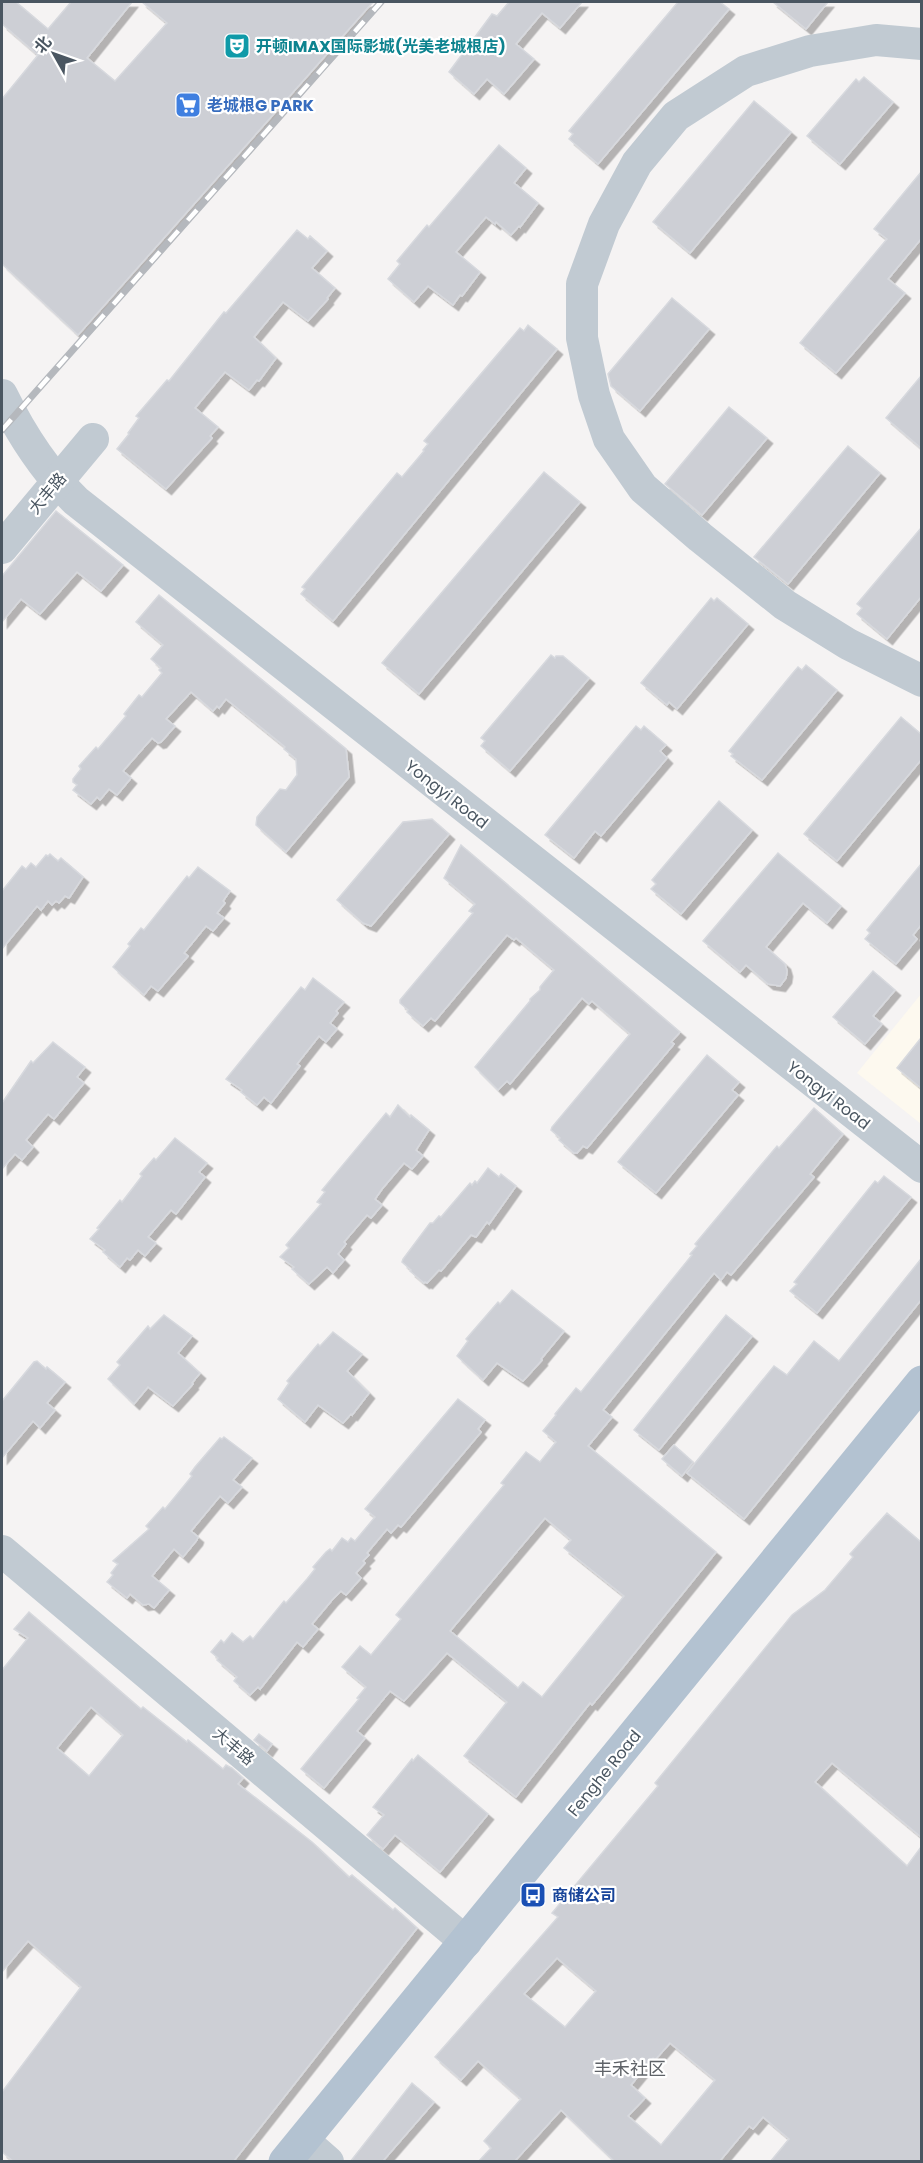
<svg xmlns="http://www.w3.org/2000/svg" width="923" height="2163" font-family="Poppins,'Noto Sans SC',sans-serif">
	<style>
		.commercial { fill: #fdf9ef }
		.building { fill: #cdcfd5; stroke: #d7d9de; stroke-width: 1.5; fill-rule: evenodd; filter: url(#shadow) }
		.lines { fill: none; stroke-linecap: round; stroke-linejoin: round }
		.minor { stroke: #c1cad2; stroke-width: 32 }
		.major { stroke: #b3c2d1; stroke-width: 33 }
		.rail-casing { stroke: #b5b8bd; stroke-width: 7 }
		.rail { stroke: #fff; stroke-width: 4.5; stroke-dasharray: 14; stroke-linecap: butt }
		.labels { text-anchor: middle; stroke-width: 4.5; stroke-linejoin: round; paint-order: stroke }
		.culture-label { font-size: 16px; font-weight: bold; fill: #0d838f; stroke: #fff; text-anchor: start }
		.shop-label { font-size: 16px; font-weight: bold; fill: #366cbe; stroke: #fff; text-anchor: start }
		.street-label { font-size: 16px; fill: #4a5661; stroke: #fff }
		.transit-label { font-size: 16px; font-weight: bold; fill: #164399; stroke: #fff; text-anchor: start }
		.neighbourhood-label { font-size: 18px; fill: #5f6368; stroke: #fff }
	</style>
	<defs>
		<filter id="shadow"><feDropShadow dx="5.5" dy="5.5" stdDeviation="0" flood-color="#0004"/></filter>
	</defs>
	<rect width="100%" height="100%" fill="#f5f3f3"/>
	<!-- commercial -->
	<path class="commercial" d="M921,994V1124L857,1073Z"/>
	<!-- building -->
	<g class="building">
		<path d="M2,2H16L48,29L71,2H132L87,58L115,81L167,23L142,2H373L78,335L2,264V99L38,55L2,24Z"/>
		<path d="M509,2H582L560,28L542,13L516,44L534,59L504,94L487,79L474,94L449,72L492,14L497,16Z"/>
		<path d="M678,2H720L729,9L598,164L569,139L573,134L569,131Z"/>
		<path d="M773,2H828L806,29Z"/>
		<path d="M864,77L893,102L840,164L807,136L856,79L859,82Z"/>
		<path d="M754,101L791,132L690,253L653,222Z"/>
		<path d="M499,145L526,168L514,183L538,203L520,227L519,226L511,235L496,222L495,224L486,217L456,252L480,272L462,296L460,295L453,305L428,286L414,302L388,279L400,264L397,261L427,225L429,227Z"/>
		<path d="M921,172V239L888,279L905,293L836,373L800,343L887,239L874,229Z"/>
		<path d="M297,230L308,239L310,236L327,251L312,268L335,288L327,298L328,299L308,321L283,302L254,337L276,358L259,381L257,380L249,390L225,372L195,408L218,427L210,436L212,438L166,489L117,449L129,434L128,433L139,418L136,416L167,380L169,381L224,312L226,313Z"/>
		<path d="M672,298L709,329L640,411L611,386L608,374Z"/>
		<path d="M528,325L557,349L333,621L301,594L305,589L302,587L397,473L402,477L424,451L423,450L428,444L424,441L520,328L524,331Z"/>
		<path d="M921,376V448L886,418Z"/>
		<path d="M729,407L767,438L702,515L665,484Z"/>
		<path d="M848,446L880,473L788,584L754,557Z"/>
		<path d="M544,472L580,502L419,694L382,663Z"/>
		<path d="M56,511L123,565L101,591L77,572L40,614L21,599L2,622V576Z"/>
		<path d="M921,528V597L887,639L857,614L862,608L857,604Z"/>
		<path d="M159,595L346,749L349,777L286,852L256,825L257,817L280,789L286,790L297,775L296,759L284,749L285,747L226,699L219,708L217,706L213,711L191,692L166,719L175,726L161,742L158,743L152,738L123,771L131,778L117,795L109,789L100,800L97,797L91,804L73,790L77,785L73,782V779L81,769L79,766L96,747L98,749L126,716L124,714L139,695L142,697L162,673L159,670L161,668L151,659L163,645L136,622Z"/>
		<path d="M711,598L714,601L717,598L748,624L677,709L669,702L667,705L661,700L641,683Z"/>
		<path d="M551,655L555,658L556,656H563L589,678L510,771L481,746L485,741L481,738Z"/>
		<path d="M806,665L837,690L762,780L731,756L733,754L729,751L792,674L798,667L802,670Z"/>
		<path d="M901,717L921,734V760L837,861L804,834Z"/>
		<path d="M636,726L641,730L644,726L666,745L660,751L667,758L601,836L595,831L574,858L545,835Z"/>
		<path d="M719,801L752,830L681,914L651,889L656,884L652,880Z"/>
		<path d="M432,819L449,834L371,926L363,923L337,900L403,822Z"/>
		<path d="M461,845L680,1032L671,1042L674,1044L587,1148L583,1146L577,1153H574L559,1140L560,1138L551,1130L552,1127L630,1034L592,1001L589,1004L582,998L510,1084L507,1081L498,1090L475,1067L530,1001V999L540,990V987L554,970L516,938L514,940L507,935L435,1021L431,1018L423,1026L407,1012L408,1010L400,1003V1000L473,913L469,911L475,904L444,878Z"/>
		<path d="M778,853L841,906L827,923L803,903L766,947L785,964L787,971L786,978L780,986L768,984L746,965L740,972L703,941Z"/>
		<path d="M50,854L58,861L61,858L83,877L69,898L65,896L59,903L56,901L52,905L48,901L41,910L37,906L2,949V891L22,866L26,869L31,863L36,867L46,855L48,856Z"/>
		<path d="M921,864V925L913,935L917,939L896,964L865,939L870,933L867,930Z"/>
		<path d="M198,867L230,891L223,901L225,903L217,913L224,918L213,931L206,926L184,953L188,956L158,991L151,986L144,995L113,967L130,946L128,944L141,928L144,930L187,876L189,878Z"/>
		<path d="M873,971L895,990L873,1016L882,1024L865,1044L833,1017Z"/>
		<path d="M313,978L344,1002L336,1011L338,1013L330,1023L337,1029L326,1042L319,1036L297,1064L300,1066L271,1103L264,1097L257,1105L241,1092L242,1090L226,1079L301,987L305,990Z"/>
		<path d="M921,1038V1088L897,1068Z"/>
		<path d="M53,1042L85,1067L77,1077L84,1083L54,1119L48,1114L26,1140L33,1147L22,1160L15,1154L2,1169V1103L31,1061L33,1063Z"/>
		<path d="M707,1055L739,1082L732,1090L738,1095L656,1193L618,1162Z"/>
		<path d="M398,1105L410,1117L411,1115L429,1130L416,1150L423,1156L412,1169L404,1163L382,1189L375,1199L382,1205L371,1218L367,1215L344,1242L346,1244L338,1254L344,1260L333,1273L327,1267L309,1284L292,1269L294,1267L280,1257L289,1248L286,1245L321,1204L317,1202L325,1192L322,1190L386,1113L390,1117Z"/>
		<path d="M814,1108L843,1134L810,1174L814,1177L731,1275L727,1272L721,1280L714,1273L603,1410L612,1417L588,1446L716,1552L624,1666L592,1705L590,1703L516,1797L464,1756L507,1702L447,1653L404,1701L390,1691L357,1731L365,1738L324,1788L301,1769L359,1699L357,1698L366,1687L342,1667L360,1646L371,1655L401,1619L396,1615L504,1485L501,1483L526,1452L540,1462L556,1442L543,1431L556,1415L555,1414L576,1388L581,1392L692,1255L690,1254L697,1246L695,1244L777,1146L779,1148ZM545,1518L571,1540L564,1548L624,1596L542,1697L523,1682L518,1688L450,1631Z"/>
		<path d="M175,1138L207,1163L199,1172L205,1177L176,1214L171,1210L148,1237L156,1243L145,1256L138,1250L130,1260L127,1258L120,1267L103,1252L105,1250L90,1239L99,1229L97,1228L120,1200L122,1202L142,1176L140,1174L154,1158L156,1160Z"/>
		<path d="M488,1168L499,1177L501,1174L516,1186L489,1224L487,1222L476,1237L471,1235L441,1271L439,1270L427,1283L425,1282L424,1283L410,1271L411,1270L402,1262L403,1259L430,1223H433L439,1216L441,1217L470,1183L472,1185L475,1181L477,1183Z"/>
		<path d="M884,1176L911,1197L817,1313L790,1291L797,1284L794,1282L875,1181L878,1183Z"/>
		<path d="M921,1259V1300L744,1519L687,1473L774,1366L787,1375L814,1341L839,1361Z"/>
		<path d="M512,1290L564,1331L541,1359L542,1360L523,1381L497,1363L483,1380L457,1356L468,1341L466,1339L498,1302L500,1304Z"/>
		<path d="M164,1315L192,1336L178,1353L200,1373L192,1383L193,1384L173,1406L148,1387L134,1404L108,1379L120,1365L117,1362L148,1326L150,1329Z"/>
		<path d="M726,1315L752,1336L659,1450L634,1430Z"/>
		<path d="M333,1332L362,1354L347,1371L369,1393L352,1415L351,1414L343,1423L318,1405L305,1422L278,1399L289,1383L287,1381L318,1344L320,1346Z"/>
		<path d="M37,1361L46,1369L47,1367L65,1382L47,1403L55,1410L40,1428L33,1421L2,1458V1401L34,1362Z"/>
		<path d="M458,1399L485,1420L478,1429L481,1432L401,1527L398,1525L391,1533L387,1529L367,1553L369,1555L363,1561L365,1563L356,1573L361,1578L346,1595L341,1591L332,1600L312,1624L318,1629L303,1647L297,1642L260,1689L258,1687L250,1695L234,1681L237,1677L217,1660L218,1658L211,1652L221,1640L224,1643L232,1633L243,1642L250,1636L253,1639L284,1601L286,1603L307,1579L315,1569L313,1567L326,1552L330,1549L332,1551L342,1538L348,1542L351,1538L355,1541L375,1517L365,1509Z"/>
		<path d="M224,1437L252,1458L233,1480L242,1487L228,1503L220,1496L191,1531L198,1537L197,1540L183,1557L174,1549L152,1576L169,1590L154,1608L149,1604L143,1605L130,1594L127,1598L107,1582L113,1575L111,1573L118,1564L113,1561L149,1529L146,1526L163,1507L165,1509L192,1476L190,1474L195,1467L220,1438L222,1439Z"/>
		<path d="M674,1445L693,1462L682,1476L662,1459Z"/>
		<path d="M887,1513L921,1542V1837L832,1763L815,1782L907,1866L921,1847V2162H770L789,2139L763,2117L753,2129L749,2126L719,2162H615L561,2110L514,2162H478L491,2148L484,2141L521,2099L478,2061L461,2080L435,2057L558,1917L552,1913L658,1786L655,1783L792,1615L825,1590L853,1557L850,1554ZM557,1958L596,1991L565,2027L524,1994ZM670,2043L715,2080L661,2145L628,2116L645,2098L631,2085L653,2058L655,2060Z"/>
		<path d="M29,1612L141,1709L143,1707L187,1742L188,1740L223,1769L226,1765L232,1768L243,1778L238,1784L312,1842L349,1877L352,1875L393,1910L395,1908L417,1928L233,2162H14L2,2152V2092L81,1987L28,1941L2,1972V1670L28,1638L14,1629ZM91,1707L123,1735L89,1776L57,1748Z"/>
		<path d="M259,1734L272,1744L267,1751L254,1740Z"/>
		<path d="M418,1755L488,1814L440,1872L395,1835L383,1849L367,1835L384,1815L373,1807L412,1759L413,1761Z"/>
		<path d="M412,2083L434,2102L382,2162H350Z"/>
	</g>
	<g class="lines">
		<!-- minor -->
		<g class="minor">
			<path d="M922,44L876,40L810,51L746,71L676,116L637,163L604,224L582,284V338L594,395L609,439L643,488L700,537L785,605L848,644L922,681"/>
			<path d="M2,395C21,434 45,471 76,501L922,1167"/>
			<path d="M2,548L93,439"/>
			<path d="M2,1551L466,1942"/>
			<path d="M303,2140L328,2162"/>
		</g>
		<!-- major -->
		<path class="major" d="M285,2162L922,1382"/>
		<!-- rail casing -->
		<g class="rail-casing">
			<path id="rail" d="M2,430L381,2"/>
		</g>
		<!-- rail -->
		<use href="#rail" class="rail"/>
	</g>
	<!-- icons -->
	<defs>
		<g id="theatre-square" transform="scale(1.35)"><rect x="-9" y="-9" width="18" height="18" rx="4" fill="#0f9aa8" stroke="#fff"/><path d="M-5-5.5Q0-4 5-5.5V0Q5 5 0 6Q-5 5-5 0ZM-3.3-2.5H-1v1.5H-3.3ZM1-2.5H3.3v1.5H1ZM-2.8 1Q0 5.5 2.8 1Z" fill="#fff"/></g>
		<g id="supermarket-square" transform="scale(1.35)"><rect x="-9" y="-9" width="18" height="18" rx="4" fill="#3f7fe0" stroke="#fff"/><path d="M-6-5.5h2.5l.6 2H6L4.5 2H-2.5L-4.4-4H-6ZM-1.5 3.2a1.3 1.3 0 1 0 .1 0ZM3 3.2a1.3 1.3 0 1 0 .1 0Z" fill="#fff"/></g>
		<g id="bus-square" transform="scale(1.35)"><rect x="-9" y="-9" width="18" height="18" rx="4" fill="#1a4fb4" stroke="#fff"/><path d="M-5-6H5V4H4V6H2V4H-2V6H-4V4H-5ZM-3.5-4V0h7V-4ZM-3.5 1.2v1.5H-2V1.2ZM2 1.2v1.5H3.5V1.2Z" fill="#fff"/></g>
	</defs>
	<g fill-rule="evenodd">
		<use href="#theatre-square" x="237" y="46"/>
		<use href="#supermarket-square" x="188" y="105"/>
		<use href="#bus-square" x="533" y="1895"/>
	</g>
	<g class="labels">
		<!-- culture labels -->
		<g class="culture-label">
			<text x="256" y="52">开顿IMAX国际影城(光美老城根店)</text>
		</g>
		<!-- shop labels -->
		<g class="shop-label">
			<text x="207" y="111">老城根G PARK</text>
		</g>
		<!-- street labels -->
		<g class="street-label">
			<text transform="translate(47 493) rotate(-50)" y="6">大丰路</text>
			<text transform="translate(447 794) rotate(38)" y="6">Yongyi Road</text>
			<text transform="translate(829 1095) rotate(38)" y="6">Yongyi Road</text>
			<text transform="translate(234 1746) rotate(40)" y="6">大丰路</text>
			<text transform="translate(604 1773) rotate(-51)" y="6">Fenghe Road</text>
		</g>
		<!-- transit labels -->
		<g class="transit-label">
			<text x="552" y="1901">商储公司</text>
		</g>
		<!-- neighbourhood labels -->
		<g class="neighbourhood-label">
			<text x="630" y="2075">丰禾社区</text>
		</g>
	</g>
	<!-- border -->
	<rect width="923" height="2163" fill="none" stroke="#4a5661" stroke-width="6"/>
	<!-- north arrow -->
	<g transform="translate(54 54) rotate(310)" stroke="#ffffff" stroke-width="4.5" paint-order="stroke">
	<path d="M0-4.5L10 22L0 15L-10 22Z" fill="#4a5661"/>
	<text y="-9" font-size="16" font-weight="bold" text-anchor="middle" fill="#4a5661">北</text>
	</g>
</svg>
